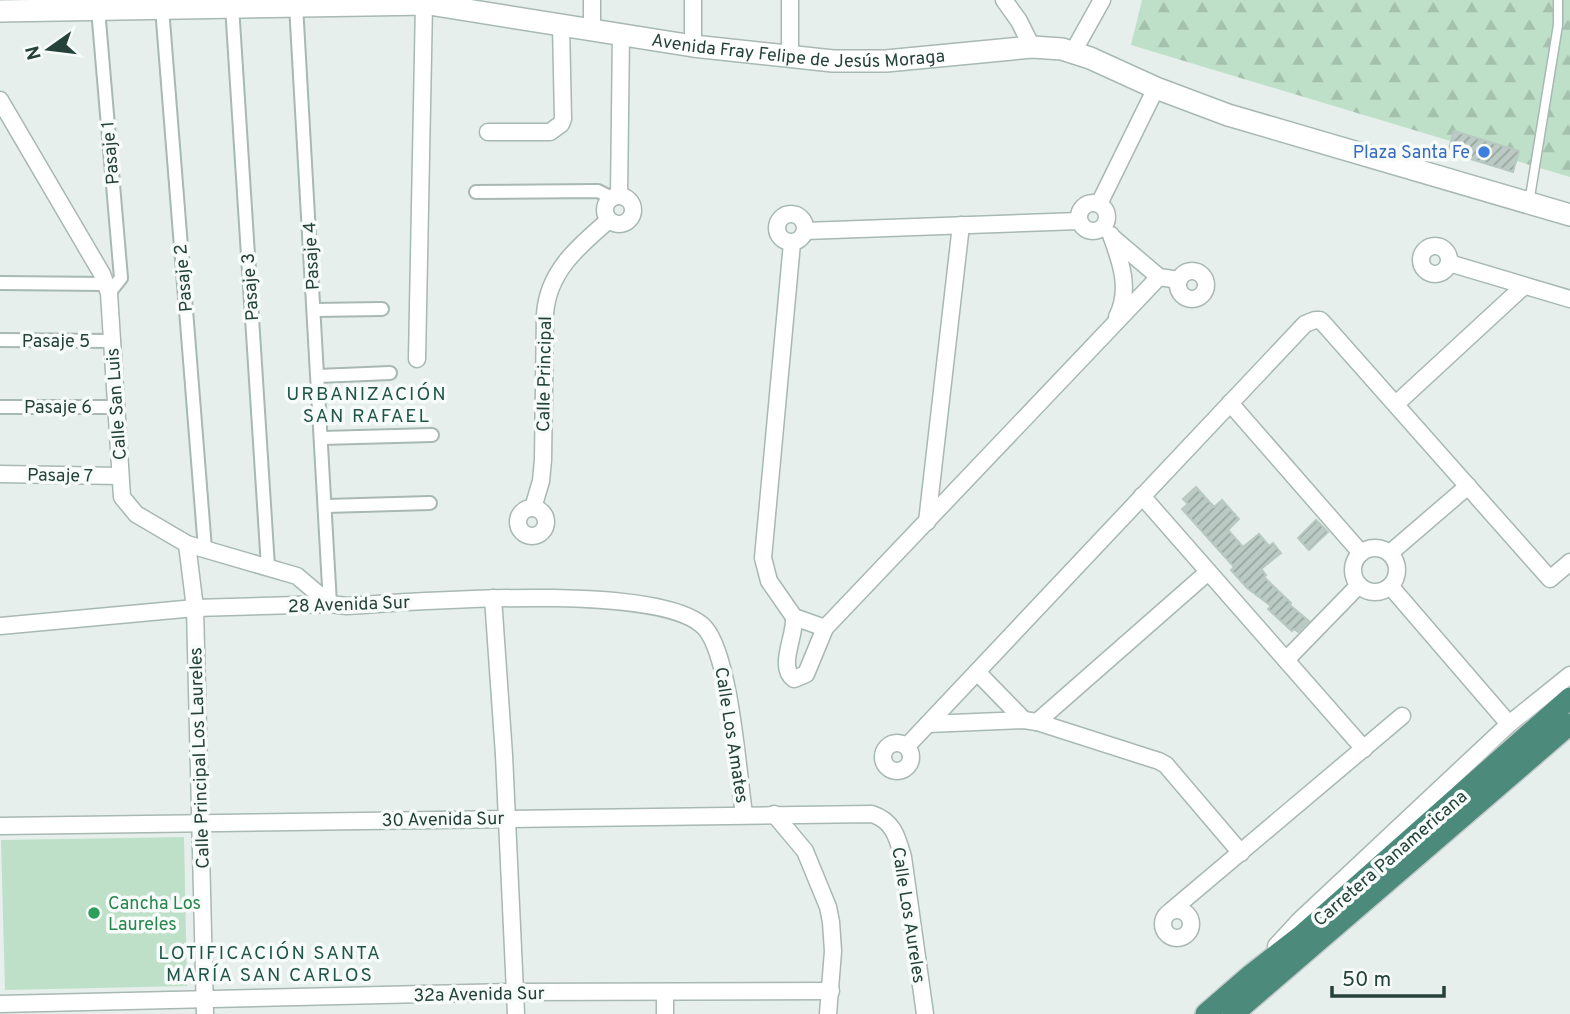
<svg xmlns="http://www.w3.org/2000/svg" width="1570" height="1014" font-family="Overpass,sans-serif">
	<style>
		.grass { fill: #bfe0c8 }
		.forest { fill: url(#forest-firs) }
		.building { fill: url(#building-hatch); stroke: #b8c9c2; stroke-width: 2 }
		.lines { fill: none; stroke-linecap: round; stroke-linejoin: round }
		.service-casing { stroke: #a8b8b2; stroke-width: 11 }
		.pedestrian-casing { stroke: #a8b8b2; stroke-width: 16 }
		.minor-casing { stroke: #a8b8b2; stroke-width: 19 }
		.tertiary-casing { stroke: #a8b8b2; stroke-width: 24 }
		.trunk-casing { stroke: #c2cac8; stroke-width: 24 }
		.service { stroke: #fff; stroke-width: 8 }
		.pedestrian { stroke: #fff; stroke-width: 12 }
		.minor { stroke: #fff; stroke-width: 16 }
		.tertiary { stroke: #fff; stroke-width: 21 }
		.trunk { stroke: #4c8a7c; stroke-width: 21 }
		.shop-dot { fill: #3f7fe0; stroke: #f7fbf9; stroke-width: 2.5 }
		.leisure-dot { fill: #2e9e5b; stroke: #f7fbf9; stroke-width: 2.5 }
		.labels { text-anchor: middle; stroke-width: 7; stroke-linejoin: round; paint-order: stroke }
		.street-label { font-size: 18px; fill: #24423a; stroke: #f7fbf9 }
		.shop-label { font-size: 18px; fill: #366cbe; stroke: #f7fbf9; text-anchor: end }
		.leisure-label { font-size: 18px; fill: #27864d; stroke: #f7fbf9; text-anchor: start }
		.neighbourhood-label { font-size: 19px; letter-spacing: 2px; fill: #1f5548; stroke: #f7fbf9 }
	</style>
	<defs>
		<pattern id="forest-firs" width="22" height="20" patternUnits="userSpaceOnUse" patternTransform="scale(1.75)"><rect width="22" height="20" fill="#bfe0c8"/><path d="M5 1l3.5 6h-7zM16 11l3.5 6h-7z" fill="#a4c1ad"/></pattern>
		<pattern id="building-hatch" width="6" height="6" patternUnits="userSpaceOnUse" patternTransform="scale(1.75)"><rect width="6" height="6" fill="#bbcac4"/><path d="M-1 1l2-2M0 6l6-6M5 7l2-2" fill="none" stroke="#98a6a0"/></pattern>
	</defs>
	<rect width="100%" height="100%" fill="#e6efeb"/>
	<!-- grass -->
	<path class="grass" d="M184,837L187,986L5,990L1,840Z"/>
	<!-- forest -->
	<path class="forest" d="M1142,0H1570V177L1131,45Z"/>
	<!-- building -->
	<g class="building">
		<path d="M1454,131L1519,151L1513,172L1448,152Z"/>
		<path d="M1196,487L1214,507L1222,500L1239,519L1228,530L1243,547L1259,534L1269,546L1273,543L1281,553L1261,569L1266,575L1264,577L1291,603L1290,605L1309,621L1298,632L1294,629L1292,631L1268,609L1271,606L1247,588L1231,570L1234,567L1182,509L1188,504L1183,499Z"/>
		<path d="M1316,520L1328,532L1309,550L1298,538Z"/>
	</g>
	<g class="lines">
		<!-- service casing -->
		<g class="service-casing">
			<path id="service" d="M1529,203L1558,25V0"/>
		</g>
		<!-- pedestrian casing -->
		<g class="pedestrian-casing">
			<g id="pedestrian">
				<path d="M296,5L330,604"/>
				<path d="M232,6L268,567"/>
				<path d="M162,8L205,549"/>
				<path d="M98,9L121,278L109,293"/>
				<path d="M476,192L598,191L612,198"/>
				<path d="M0,283L106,284"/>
				<path d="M314,310L382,309"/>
				<path d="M0,340L112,341"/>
				<path d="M318,376L390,373"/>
				<path d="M0,407H116"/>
				<path d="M322,438L432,435"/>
				<path d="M326,506L430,503"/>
			</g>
		</g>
		<!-- minor casing -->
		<g class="minor-casing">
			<g id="minor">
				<path d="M693,0V46"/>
				<path d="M1004,0L1019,21L1032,47"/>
				<path d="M592,30V0"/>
				<path d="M1073,52L1102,0"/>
				<path d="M790,57V0"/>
				<path d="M0,100L102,274L109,293L122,497L136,514L187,544L297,576L330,604"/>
				<path d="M488,132H550L561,124L563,119L561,25"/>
				<circle cx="619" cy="210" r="14"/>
				<path d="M619,196L621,34"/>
				<circle cx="1093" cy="217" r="14"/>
				<path d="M1099,204L1156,88"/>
				<circle cx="791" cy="228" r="14"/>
				<path d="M805,231L1079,221"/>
				<path d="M1111,235C1121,262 1131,290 1117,317"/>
				<path d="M1112,237L1159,277L1179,280"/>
				<path d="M792,243L763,558L769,581L794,617L825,628L1159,277"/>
				<circle cx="1435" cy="260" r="14"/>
				<path d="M1449,263L1570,299"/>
				<circle cx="1192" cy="285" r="14"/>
				<path d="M417,359L424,4"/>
				<path d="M1230,403L1361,553"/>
				<path d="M1396,404L1524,286"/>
				<path d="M0,474L120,476"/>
				<path d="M1142,496L1364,749"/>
				<circle cx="532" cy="522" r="14"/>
				<path d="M533,508L541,481L543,460L545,314C548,271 579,246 609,220"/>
				<path d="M927,522L961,225"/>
				<path d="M187,544L195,608L205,1014"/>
				<circle cx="1375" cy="570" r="22"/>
				<path d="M1390,553L1468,486"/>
				<path d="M1391,587L1509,724"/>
				<path d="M493,598L504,755L516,1014"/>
				<path d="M794,617C796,635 777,667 794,679L806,674L825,628"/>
				<path d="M0,626L195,608L330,604L347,606C413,602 663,581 705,628C730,656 738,773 744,814"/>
				<path d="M1286,660L1359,585"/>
				<path d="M977,672L1024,720"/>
				<path d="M1037,722L1208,572"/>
				<path d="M928,724L1024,720L1037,722L1159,761L1166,765L1241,853"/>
				<circle cx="897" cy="757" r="14"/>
				<path d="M907,746L1305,324L1315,320H1320L1325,325L1550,579L1570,562"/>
				<path d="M774,814L805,851L828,907L831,922L833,951L828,1014"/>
				<path d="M0,826L872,814C893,821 897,836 903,857L925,1014"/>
				<circle cx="1177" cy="924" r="14"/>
				<path d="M1172,910L1402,716"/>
				<path d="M1276,946L1300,920L1509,724L1570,675"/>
				<path d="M0,1004L515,992L831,991"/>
				<path d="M665,1014V992"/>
			</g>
		</g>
		<!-- tertiary casing -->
		<g class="tertiary-casing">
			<g id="tertiary">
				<path id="s1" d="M0,11L429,4L693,46L833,61H886L1032,47L1062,49L1090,58L1156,88L1228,115L1570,215"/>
			</g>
		</g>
		<!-- trunk casing -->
		<g class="trunk-casing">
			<g id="trunk">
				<path d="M1206,1014L1251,975L1301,936L1570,698"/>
				<path d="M1233,1014L1570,724"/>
			</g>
		</g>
		<!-- service -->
		<use href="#service" class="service"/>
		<!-- pedestrian -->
		<use href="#pedestrian" class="pedestrian"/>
		<!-- minor -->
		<use href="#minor" class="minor"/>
		<!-- tertiary -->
		<use href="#tertiary" class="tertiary"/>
		<!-- trunk -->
		<use href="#trunk" class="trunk"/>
	</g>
	<!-- markers -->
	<circle class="shop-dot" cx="1484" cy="152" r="7"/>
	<circle class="leisure-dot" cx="94" cy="913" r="7"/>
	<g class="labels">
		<!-- street labels -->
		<g class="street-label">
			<text dy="6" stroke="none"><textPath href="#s1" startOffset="802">Avenida Fray Felipe de Jesús Moraga</textPath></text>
			<text transform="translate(110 153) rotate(-95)" y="6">Pasaje 1</text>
			<text transform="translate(311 256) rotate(-93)" y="6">Pasaje 4</text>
			<text transform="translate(183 278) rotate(-95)" y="6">Pasaje 2</text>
			<text transform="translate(250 287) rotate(-94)" y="6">Pasaje 3</text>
			<text x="56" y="347">Pasaje 5</text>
			<text transform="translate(544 374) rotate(-89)" y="6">Calle Principal</text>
			<text transform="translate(116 404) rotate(-94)" y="6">Calle San Luis</text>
			<text x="58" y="413">Pasaje 6</text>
			<text transform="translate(60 475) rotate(1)" y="6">Pasaje 7</text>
			<text transform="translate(349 604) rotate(-2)" y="6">28 Avenida Sur</text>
			<text transform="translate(732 735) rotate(81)" y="6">Calle Los Amates</text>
			<text transform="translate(199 758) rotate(-92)" y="6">Calle Principal Los Laureles</text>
			<text transform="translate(443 819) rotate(-1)" y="6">30 Avenida Sur</text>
			<text transform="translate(1390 858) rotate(-41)" y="6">Carretera Panamericana</text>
			<text transform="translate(909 915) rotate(81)" y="6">Calle Los Aureles</text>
			<text transform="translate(479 994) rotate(-1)" y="6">32a Avenida Sur</text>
		</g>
		<!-- shop labels -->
		<g class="shop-label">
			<text x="1470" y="158">Plaza Santa Fe</text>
		</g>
		<!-- leisure labels -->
		<g class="leisure-label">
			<text x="108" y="909">Cancha Los<tspan x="108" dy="21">Laureles</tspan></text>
		</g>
		<!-- neighbourhood labels -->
		<g class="neighbourhood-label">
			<text x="367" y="400">URBANIZACIÓN<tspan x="367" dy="22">SAN RAFAEL</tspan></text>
			<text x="270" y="959">LOTIFICACIÓN SANTA<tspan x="270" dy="22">MARÍA SAN CARLOS</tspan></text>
		</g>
	</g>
	<!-- north arrow -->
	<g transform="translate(49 49) rotate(256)" stroke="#f7fbf9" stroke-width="5" paint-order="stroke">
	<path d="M0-5L12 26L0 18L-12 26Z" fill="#24423a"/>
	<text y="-10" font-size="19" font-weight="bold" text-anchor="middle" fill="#24423a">N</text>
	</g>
	<!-- scale -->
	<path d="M1332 986v10h112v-10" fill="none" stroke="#24423a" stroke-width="3.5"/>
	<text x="1342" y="986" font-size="21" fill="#24423a" stroke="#f7fbf9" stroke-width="5" paint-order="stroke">50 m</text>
</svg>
